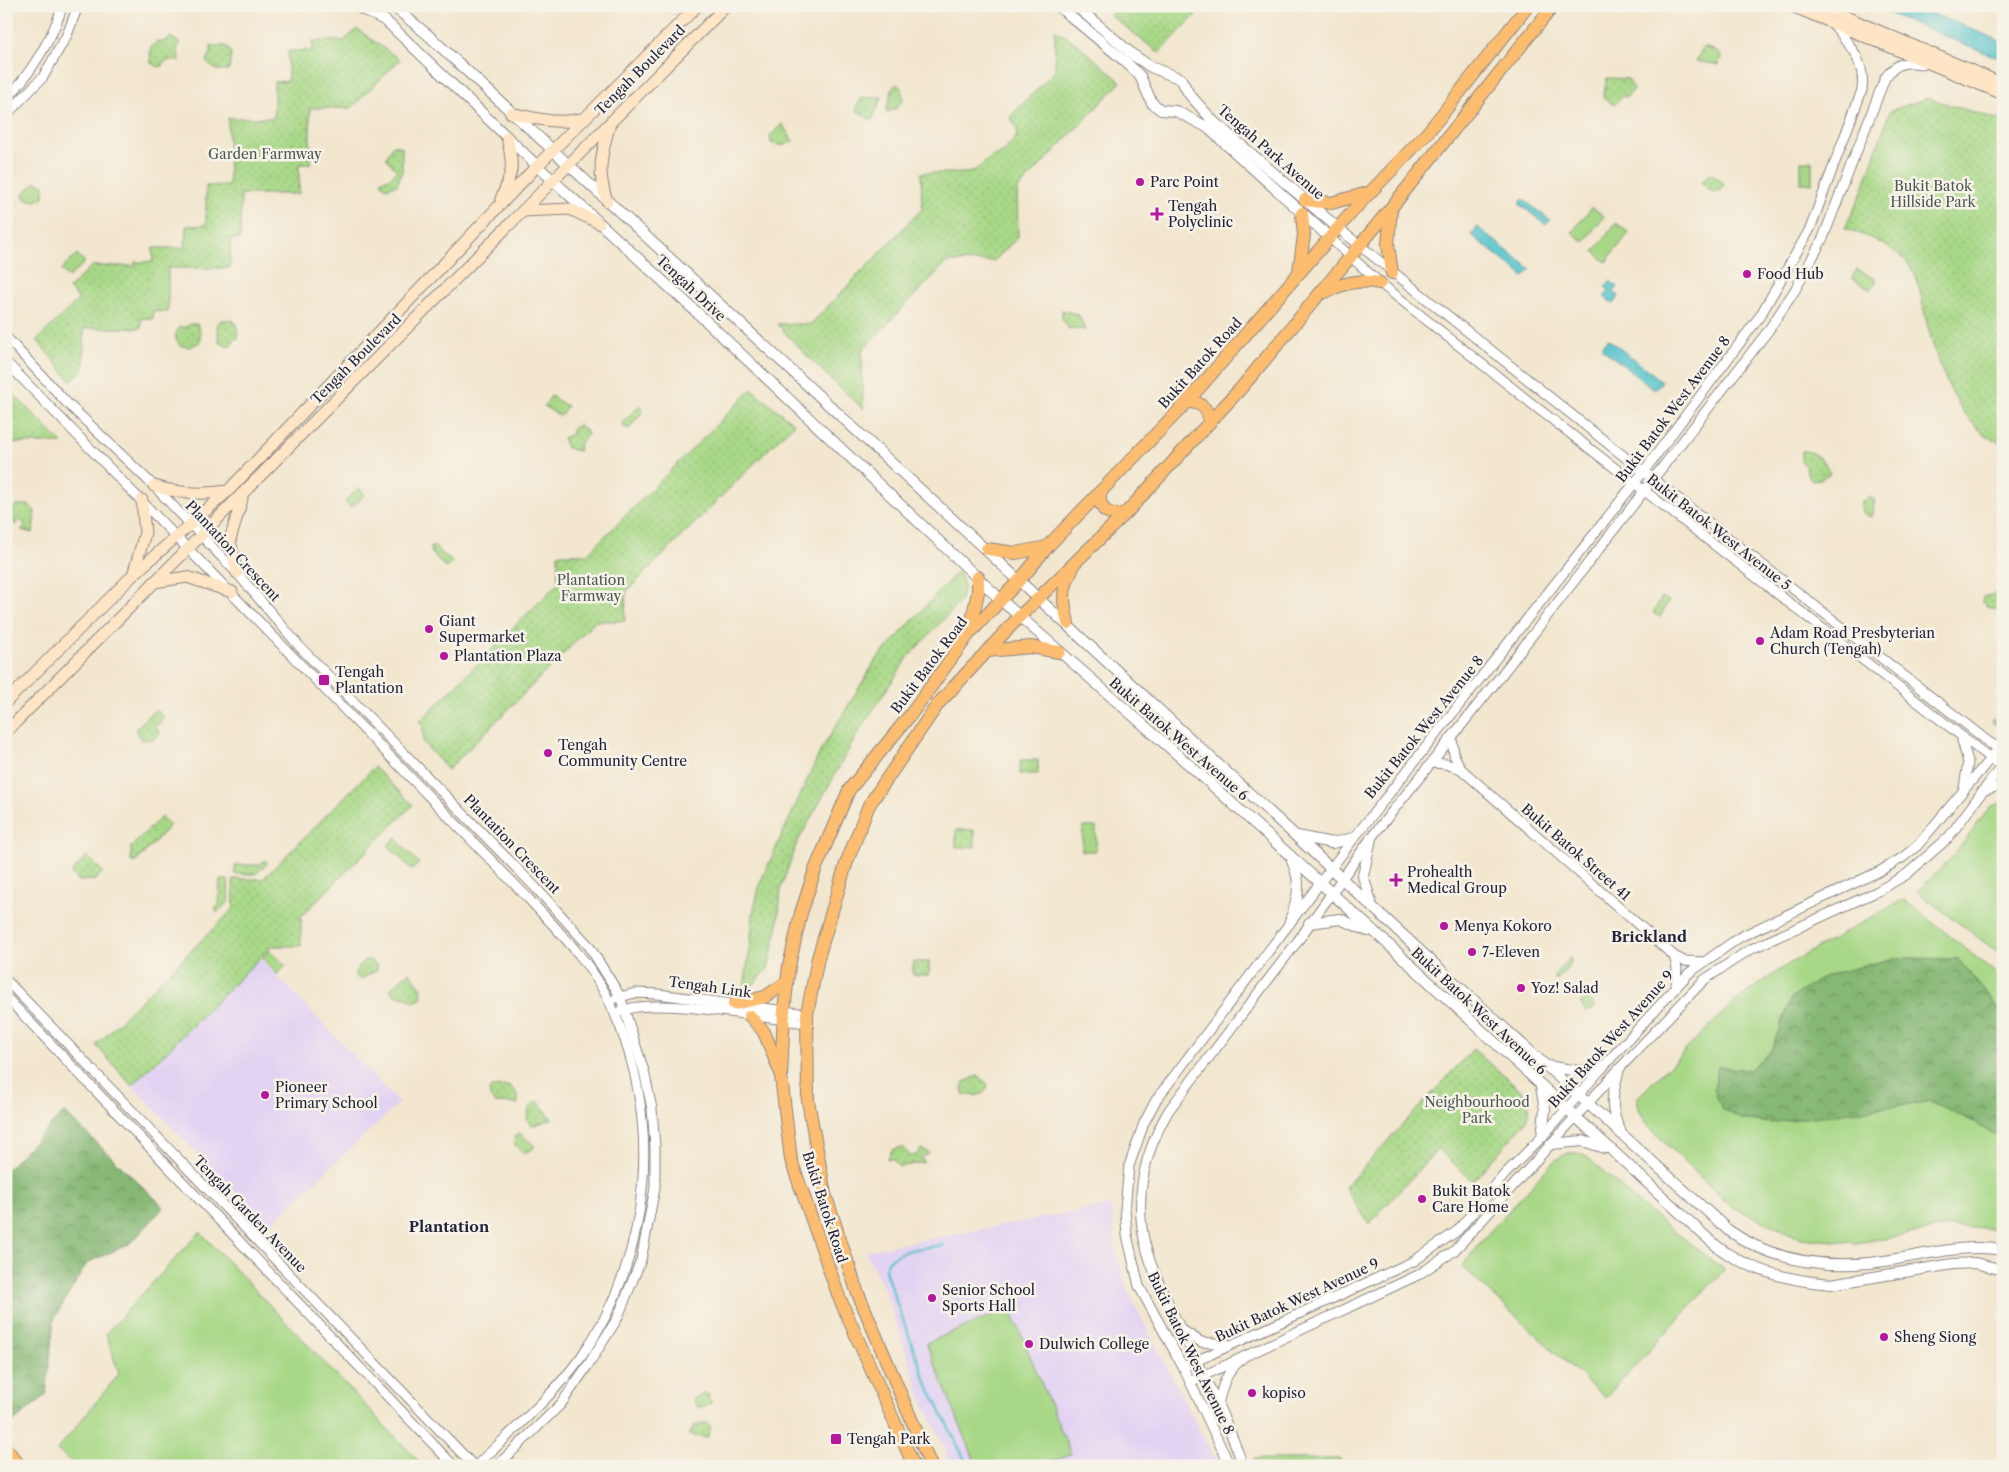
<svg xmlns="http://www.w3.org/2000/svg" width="2009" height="1472" font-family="'Libre Caslon Text',serif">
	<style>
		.built { fill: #e3d3f3 }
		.grass { fill: #a8d887; stroke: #657d61 }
		.forest { fill: url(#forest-crowns); stroke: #546d58 }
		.park { fill: url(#park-dots); stroke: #657d61 }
		.water { fill: #55c3ca; stroke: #3c7282 }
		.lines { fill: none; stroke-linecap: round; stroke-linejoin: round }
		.stream { stroke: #55c3ca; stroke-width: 2.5 }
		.minor-casing { stroke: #8a8484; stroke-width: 11 }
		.tertiary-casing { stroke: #8a8484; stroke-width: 12 }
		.secondary-casing { stroke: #8a8484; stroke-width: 13 }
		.primary-casing { stroke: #8a8484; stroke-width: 14 }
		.motorway-casing { stroke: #8a8484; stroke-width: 17 }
		.minor { stroke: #fff; stroke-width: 9 }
		.tertiary { stroke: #fff; stroke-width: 10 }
		.secondary { stroke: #fee5c5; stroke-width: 11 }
		.primary { stroke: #fcbd6f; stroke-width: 12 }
		.motorway { stroke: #fcbd6f; stroke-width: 15 }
		.poi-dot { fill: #b5179e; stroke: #f7f3e8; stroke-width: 2 }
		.labels { text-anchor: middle; stroke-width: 5; stroke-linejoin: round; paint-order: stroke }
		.street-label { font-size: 14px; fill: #22223b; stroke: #f7f3e8 }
		.park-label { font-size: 14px; fill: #4a5952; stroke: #f7f3e8 }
		.poi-label { font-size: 14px; fill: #22223b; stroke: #f7f3e8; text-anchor: start }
		.neighbourhood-label { font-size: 15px; font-weight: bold; fill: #22223b; stroke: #f7f3e8 }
	</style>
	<defs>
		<pattern id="forest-crowns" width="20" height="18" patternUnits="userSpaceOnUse" patternTransform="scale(1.25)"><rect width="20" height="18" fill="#86b874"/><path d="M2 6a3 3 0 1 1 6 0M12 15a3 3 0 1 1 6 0" fill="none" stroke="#6d9560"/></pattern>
		<pattern id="park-dots" width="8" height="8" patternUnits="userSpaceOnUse" patternTransform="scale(1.25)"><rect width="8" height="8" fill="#a8d887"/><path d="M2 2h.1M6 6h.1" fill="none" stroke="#90b975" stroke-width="1.8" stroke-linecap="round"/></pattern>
	</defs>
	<rect width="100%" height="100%" fill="#f7f3e8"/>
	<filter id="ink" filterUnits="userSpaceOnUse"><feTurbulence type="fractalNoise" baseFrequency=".02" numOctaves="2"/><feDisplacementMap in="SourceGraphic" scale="10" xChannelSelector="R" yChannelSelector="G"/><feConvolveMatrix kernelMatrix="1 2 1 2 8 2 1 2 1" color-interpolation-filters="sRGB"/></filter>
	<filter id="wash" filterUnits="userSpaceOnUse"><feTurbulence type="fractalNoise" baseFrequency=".0096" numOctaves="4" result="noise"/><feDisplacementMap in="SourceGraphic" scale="20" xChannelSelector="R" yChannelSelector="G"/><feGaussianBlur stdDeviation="1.12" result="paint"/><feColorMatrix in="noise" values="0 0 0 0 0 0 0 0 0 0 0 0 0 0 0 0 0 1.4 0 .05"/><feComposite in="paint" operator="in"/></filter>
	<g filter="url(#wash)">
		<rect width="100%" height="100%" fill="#f2e6ce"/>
		<!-- built -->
		<g class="built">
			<path d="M260,958L399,1103L268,1226L132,1086Z"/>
			<path d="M1111,1205L1116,1253L1129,1294L1218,1466H950L946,1458V1451L924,1404L884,1288L865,1251Z"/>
			<path d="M1783,1456L1795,1466H1774Z"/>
		</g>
		<!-- grass -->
		<g class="grass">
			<rect x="1801" y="161" width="11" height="22"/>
			<path d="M1592,207L1604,216L1584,242L1572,232Z"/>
			<path d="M1616,223L1629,233L1606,262L1594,252Z"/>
			<path d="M77,254L85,262L69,277L61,270Z"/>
			<path d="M1857,269L1877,280L1871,290L1852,278Z"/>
			<path d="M551,396L567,406L560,416L544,406Z"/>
			<path d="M1662,597L1669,601L1660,617L1653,613Z"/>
			<path d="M2003,802V956L1917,892L1955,854L1990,807Z"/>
			<path d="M1083,827H1096V851H1082Z"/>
			<path d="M1904,899L2003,979V1014L1958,959L1895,958L1825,976L1792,997L1771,1051L1749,1070L1718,1067L1882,1107L1931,1101L1978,1124L2003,1140V1231L1952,1226L1857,1243L1800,1238L1730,1206L1648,1126L1639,1109L1637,1098L1734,1002L1787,965Z"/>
			<path d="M270,950L286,966L277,974L262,958Z"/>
			<path d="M1568,1153H1578L1587,1157L1643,1207L1724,1270L1605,1398L1462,1267L1482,1240L1555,1160Z"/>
			<path d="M200,1232L423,1466H77L57,1450L119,1374L106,1333Z"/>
			<path d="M1010,1308L1071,1454L1043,1466H977L926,1343Z"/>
			<path d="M1254,1459H1340V1466H1256Z"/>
		</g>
		<!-- forest -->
		<g class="forest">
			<path d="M1895,958L1958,959L2003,1014V1140L1978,1124L1931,1101L1770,1123L1741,1119L1722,1109L1714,1089L1718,1067L1749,1070L1771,1051L1792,997L1825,976Z"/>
			<path d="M64,1112L164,1207L131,1243L87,1263L54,1319L46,1395L11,1424L6,1419V1170Z"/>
		</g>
		<!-- park -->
		<g class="park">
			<path d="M1118,6H1204L1159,53L1110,15Z"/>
			<path d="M357,29L400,60L351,108H310V164H299V194H241L240,239H230V268H168V312L153,311V319L141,318V328H84V368L71,381L37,340L79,299L69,288L92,266H135V262H153V248H185L186,226L206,225V186L229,185L228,118H274V82L288,81V51H312L313,41H344Z"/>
			<path d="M1055,30L1076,43L1121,82L1017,190L1018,237L994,261L947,262L862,350L863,409L812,361L777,324H811L922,209L921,173H968L977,169L991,157L1003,153L1017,136V128L1010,117L1055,71Z"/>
			<path d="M171,37L181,44L177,48L180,61L169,60L162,63V66L159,67L151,63L150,49L157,41L163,42Z"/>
			<path d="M211,46H226L231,53L229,70H216L206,62L211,53Z"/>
			<path d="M1703,47L1717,51L1721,55L1719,65L1696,61Z"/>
			<path d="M1607,78L1628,79L1634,90L1626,97L1623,96L1614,105L1603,97Z"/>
			<path d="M897,84L902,90L903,100L894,110L886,112L893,86Z"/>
			<path d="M882,97L872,121L855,109L862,98Z"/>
			<path d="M1927,98L2003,121V444C1997,441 1991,439 1986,435C1951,410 1933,351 1924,310C1920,291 1918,273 1903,258C1887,243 1865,236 1845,228L1861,194L1890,111Z"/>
			<path d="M782,124L793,141L783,146L771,143L770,136Z"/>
			<path d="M393,145L402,147V172L397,185L386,188L381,183L382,180L390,178L397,171L386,158Z"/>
			<path d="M1711,173L1724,184L1719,192L1711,191L1701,182Z"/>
			<path d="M36,182L44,185V197L36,201L25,199L23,194Z"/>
			<path d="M1062,310L1079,315L1085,330L1068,328L1062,318Z"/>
			<path d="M221,320H232L234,324H237L238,338L233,340V343L229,346L219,343L217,324Z"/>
			<path d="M190,324H197L200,331V342L190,347L180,346L175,337L179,327H186Z"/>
			<path d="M6,387L62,443H9L8,449H6Z"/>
			<path d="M752,389L794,424L626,592L625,621H596L448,770L423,742V725L419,722L558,583V554H587Z"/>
			<path d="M640,405L643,411L629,429L621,425Z"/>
			<path d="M578,424L587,432L588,435L580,442L579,451L567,448L563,438L572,434V430Z"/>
			<path d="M1802,451C1813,450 1827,463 1830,473L1821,479L1812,480L1808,476L1805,464L1801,461Z"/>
			<path d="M359,488L365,495L351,508L345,501Z"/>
			<path d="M1868,498H1873L1875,501L1871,517C1862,514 1861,512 1861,502Z"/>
			<path d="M16,505H29L35,511L33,533L21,530L26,525L20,520L15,525L11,511Z"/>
			<path d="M431,546H434L452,562L446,568L431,552Z"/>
			<path d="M957,572L962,579L964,587L960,602L909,656L859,731L796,845L781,888L778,924L768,969L754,984L744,987L750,948L753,913L760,883L820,752L876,660Z"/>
			<path d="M1995,594L2003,596V605L1997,610L1987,607L1982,602L1983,597Z"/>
			<path d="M2003,707V728L1992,722Z"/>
			<path d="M156,709L165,718L155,727L160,733L154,739L142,740L137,734V727Z"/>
			<rect x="1020" y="760" width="18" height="14"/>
			<path d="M374,767L413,805L301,917V946H272L132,1086L96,1045L234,908L233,879H263Z"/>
			<path d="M161,817L170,825L136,862H131V847Z"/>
			<path d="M956,830H974L975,847H956Z"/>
			<path d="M395,838L419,863L412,870L388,845Z"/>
			<path d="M87,856L103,872L95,880L79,881L71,873Z"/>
			<path d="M265,860L268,863L256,874H235V865H259Z"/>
			<path d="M220,880H228L229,901L217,913L215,909L219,905Z"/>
			<path d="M1570,958L1572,963L1558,979H1555L1554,975Z"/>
			<path d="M364,960H370L377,965V970L360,980L354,974Z"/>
			<rect x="913" y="962" width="16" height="13"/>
			<path d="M409,972L422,988L421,999L414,1002L407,997L394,995L390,989Z"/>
			<path d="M1588,999L1593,1004L1594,1009L1586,1012L1580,1003Z"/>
			<path d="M1473,1049L1523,1092L1530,1108L1525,1123L1473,1181L1438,1149L1369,1224L1345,1187Z"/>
			<path d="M977,1076L988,1084C985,1098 977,1095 964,1095L962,1089L964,1082Z"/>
			<path d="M507,1086C516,1090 519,1094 518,1104L495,1103L490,1097L489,1091L491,1087Z"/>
			<path d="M537,1100L552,1119L532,1126L527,1120L529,1108Z"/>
			<path d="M519,1133L534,1145V1148L524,1153L515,1145L514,1137Z"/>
			<path d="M902,1147L911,1156L916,1155L921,1149L929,1152L927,1155L921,1157L924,1162L899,1167L893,1159H887L892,1150Z"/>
			<path d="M704,1393L709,1395L708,1398L712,1402L705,1407H697L693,1400Z"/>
			<path d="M707,1423L711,1427L707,1438L690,1435L688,1433L693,1430V1426Z"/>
		</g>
		<!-- water -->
		<g class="water">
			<path d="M1871,6H1914L2003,42V60Z"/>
			<path d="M1523,199L1550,220L1546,225L1519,204Z"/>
			<path d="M1477,227L1531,269L1524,277L1471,235Z"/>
			<path d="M1610,281L1618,287L1614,292L1619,296L1613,304L1604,297L1609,291L1605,287Z"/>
			<path d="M1608,339L1662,381L1655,390L1601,348Z"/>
		</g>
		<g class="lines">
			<!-- stream -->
			<path class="stream" d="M944,1245C926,1248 887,1248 885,1271L926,1382L968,1466"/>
		</g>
	</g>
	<g filter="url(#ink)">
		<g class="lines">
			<!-- minor casing -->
			<g class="minor-casing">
				<g id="minor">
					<path d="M6,99C27,79 55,35 62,6"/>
					<path d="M6,115L43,77L67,35L78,6"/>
					<path d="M1338,228L1616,450L1990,743L2002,750"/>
					<path d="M1330,238L1380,283L1536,407L1995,762"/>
					<path d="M6,337L67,403L154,486L237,573L300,647L536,888L589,946L620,996L644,1071L652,1109L655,1147V1188L641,1260L617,1319L590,1362L561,1404L497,1466"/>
					<path d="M6,362L528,898C557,930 590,961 609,1001C664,1114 653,1255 581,1357C552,1397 512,1431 476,1466"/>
					<path d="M1452,738L1454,755L1461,769L1674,956L1684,961L1703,962"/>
					<path d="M1962,740L1968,762L1964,788"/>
					<path d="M1432,763L1446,764L1461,769"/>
					<path d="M1982,791L2003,785"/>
					<path d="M1674,956L1677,968L1676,985"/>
					<path d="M6,980L474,1466"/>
					<path d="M6,997L454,1466"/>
					<path d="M616,998L635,993L658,994L807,1014"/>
					<path d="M619,1012C652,995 766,1019 807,1023"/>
					<path d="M1182,1330L1201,1342L1227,1344"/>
					<path d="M1183,1367L1414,1261L1457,1231L1505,1174L1542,1137L1602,1068L1689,973L1740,937L1880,871L1902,858L1917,846L1999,748"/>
					<path d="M1190,1382L1418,1275L1454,1251L1619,1069L1704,980L1749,950L1878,891L1907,874L1948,838L2003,764"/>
					<path d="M1218,1405C1222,1387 1226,1371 1241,1360"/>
					<path d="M1230,1466L1183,1367L1139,1286L1127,1235L1125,1209L1129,1166L1144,1123L1156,1100L1354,838L1644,471L1760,316L1810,229L1862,90C1866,63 1850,45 1834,25"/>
					<path d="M1243,1466C1225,1412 1196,1363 1172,1311C1158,1281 1143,1252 1141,1218C1138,1179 1149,1144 1169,1110L1297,942L1371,838L1496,682L1768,331L1795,290L1823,238L1885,78C1896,63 1904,61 1922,64"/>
				</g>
			</g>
			<!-- tertiary casing -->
			<g class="tertiary-casing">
				<g id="tertiary">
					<path d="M356,6L386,21L532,161L703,318L1001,600L1203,777L1378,935L1678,1211C1694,1225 1710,1243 1728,1254C1758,1273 1796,1281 1831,1284L1953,1264L1975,1263L2003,1270"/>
					<path d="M393,6L428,35L1482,1008L1728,1230C1778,1265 1838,1270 1897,1259C1932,1253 1967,1244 2003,1250"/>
					<path d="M1058,6L1126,62L1140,76L1152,103L1161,110L1176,111L1207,127L1330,238"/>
					<path d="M1076,6L1133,55L1151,67L1181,79L1189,94L1213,121L1338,228"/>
					<path d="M1297,836L1332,843L1354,838"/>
					<path d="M1371,838L1363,876L1371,902"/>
					<path d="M1309,923L1340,919L1368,931"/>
					<path d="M1289,924C1297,901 1303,884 1292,861"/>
					<path d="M1546,1066L1579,1071L1602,1068"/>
					<path d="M1619,1069C1612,1094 1609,1107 1620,1130"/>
					<path d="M1541,1087L1545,1109L1542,1137"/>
					<path d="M1551,1144L1583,1141L1605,1148"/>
				</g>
			</g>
			<!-- secondary casing -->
			<g class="secondary-casing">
				<g id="secondary">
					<path d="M1792,6L2003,94"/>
					<path d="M1820,6L2003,84"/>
					<path d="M511,113C536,119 560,125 585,118"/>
					<path d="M501,199C513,172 514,166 507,137"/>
					<path d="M607,201C596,170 602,153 610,123"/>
					<path d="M523,211L570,209L599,223"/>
					<path d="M154,486C179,494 202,495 228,491"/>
					<path d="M237,573L230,540L242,499"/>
					<path d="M133,575L145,533L142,500"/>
					<path d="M154,582L187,577L232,592"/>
					<path d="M6,702L133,575L228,491L537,166L697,6"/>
					<path d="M6,732L726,6"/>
				</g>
			</g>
			<!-- primary casing -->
			<g class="primary-casing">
				<g id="primary">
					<path d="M1305,200L1331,203L1368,193"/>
					<path d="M1391,208L1388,244L1392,273"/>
					<path d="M1299,272L1304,235L1302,213"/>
					<path d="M1325,292C1344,283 1358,279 1380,283"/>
					<path d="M1187,402C1201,401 1208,409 1210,422"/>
					<path d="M1100,492V502L1105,511L1116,515L1126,513"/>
					<path d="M987,549L1016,553L1047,547"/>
					<path d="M1068,623C1063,602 1061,590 1072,570"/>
					<path d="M969,634L978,592V577"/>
					<path d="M987,651L1031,647L1059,652"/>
					<path d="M734,1004L765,997L787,982"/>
					<path d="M750,1016L764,1032L779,1069"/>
					<path d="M914,1466L839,1297L791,1160L781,1076L784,1011L789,966L801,913L815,870L849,790L911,714L969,634L1026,573L1047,547L1187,402L1359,204L1428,132L1528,6"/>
					<path d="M931,1466L857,1291L825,1194L808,1101L807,1014L818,958L846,864L869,805L938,704L1019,617L1126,513L1242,387L1391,208L1553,6"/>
				</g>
			</g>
			<!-- motorway casing -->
			<g class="motorway-casing">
				<path id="motorway" d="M6,1451L18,1466"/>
			</g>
			<!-- minor -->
			<use href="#minor" class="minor"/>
			<!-- tertiary -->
			<use href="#tertiary" class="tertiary"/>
			<!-- secondary -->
			<use href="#secondary" class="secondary"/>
			<!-- primary -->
			<use href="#primary" class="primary"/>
			<!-- motorway -->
			<use href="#motorway" class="motorway"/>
		</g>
	</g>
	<!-- markers -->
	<g class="poi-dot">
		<circle cx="1140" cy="182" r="5"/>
		<path d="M1154.5 206.5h5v5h5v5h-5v5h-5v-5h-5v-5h5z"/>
		<circle cx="1747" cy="274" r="5"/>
		<circle cx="429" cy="629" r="5"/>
		<circle cx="1760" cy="641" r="5"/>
		<circle cx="444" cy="656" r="5"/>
		<rect x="318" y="674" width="12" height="12" rx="2.5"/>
		<circle cx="548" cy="753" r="5"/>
		<path d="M1393.5 872.5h5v5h5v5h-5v5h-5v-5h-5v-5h5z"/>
		<circle cx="1444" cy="926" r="5"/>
		<circle cx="1472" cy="952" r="5"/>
		<circle cx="1521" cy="988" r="5"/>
		<circle cx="265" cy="1095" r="5"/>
		<circle cx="1422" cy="1199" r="5"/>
		<circle cx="932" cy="1298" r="5"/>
		<circle cx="1884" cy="1337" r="5"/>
		<circle cx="1029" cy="1344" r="5"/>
		<circle cx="1252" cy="1393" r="5"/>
		<rect x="830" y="1433" width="12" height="12" rx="2.5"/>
	</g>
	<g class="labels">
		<!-- street labels -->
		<g class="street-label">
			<text transform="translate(640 70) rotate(-45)" y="5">Tengah Boulevard</text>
			<text transform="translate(1271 152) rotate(41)" y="5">Tengah Park Avenue</text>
			<text transform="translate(691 288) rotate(43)" y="5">Tengah Drive</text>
			<text transform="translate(356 359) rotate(-45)" y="5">Tengah Boulevard</text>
			<text transform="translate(1200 363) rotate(-48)" y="5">Bukit Batok Road</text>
			<text transform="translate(1673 409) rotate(-53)" y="5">Bukit Batok West Avenue 8</text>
			<text transform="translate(1719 532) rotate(38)" y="5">Bukit Batok West Avenue 5</text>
			<text transform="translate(233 551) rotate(47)" y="5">Plantation Crescent</text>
			<text transform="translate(929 665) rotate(-53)" y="5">Bukit Batok Road</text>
			<text transform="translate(1424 727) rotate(-51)" y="5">Bukit Batok West Avenue 8</text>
			<text transform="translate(1179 739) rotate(41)" y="5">Bukit Batok West Avenue 6</text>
			<text transform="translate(512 844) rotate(46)" y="5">Plantation Crescent</text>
			<text transform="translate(1576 852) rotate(41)" y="5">Bukit Batok Street 41</text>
			<text transform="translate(710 987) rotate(8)" y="5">Tengah Link</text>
			<text transform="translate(1479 1011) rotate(43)" y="5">Bukit Batok West Avenue 6</text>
			<text transform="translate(1611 1039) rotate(-48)" y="5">Bukit Batok West Avenue 9</text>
			<text transform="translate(825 1207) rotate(72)" y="5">Bukit Batok Road</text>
			<text transform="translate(250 1214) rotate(46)" y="5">Tengah Garden Avenue</text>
			<text transform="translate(1297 1300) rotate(-25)" y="5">Bukit Batok West Avenue 9</text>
			<text transform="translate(1191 1353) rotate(64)" y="5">Bukit Batok West Avenue 8</text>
		</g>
		<!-- park labels -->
		<g class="park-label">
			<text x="265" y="159">Garden Farmway</text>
			<text x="1933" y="191">Bukit Batok<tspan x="1933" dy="16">Hillside Park</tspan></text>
			<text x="591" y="585">Plantation<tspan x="591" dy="16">Farmway</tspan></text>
			<text x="1477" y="1107">Neighbourhood<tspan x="1477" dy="16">Park</tspan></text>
		</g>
		<!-- poi labels -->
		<g class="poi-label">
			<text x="1150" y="187">Parc Point</text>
			<text x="1168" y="211">Tengah<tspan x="1168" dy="16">Polyclinic</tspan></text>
			<text x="1757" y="279">Food Hub</text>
			<text x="439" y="626">Giant<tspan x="439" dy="16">Supermarket</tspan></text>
			<text x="1770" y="638">Adam Road Presbyterian<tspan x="1770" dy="16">Church (Tengah)</tspan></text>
			<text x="454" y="661">Plantation Plaza</text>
			<text x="335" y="677">Tengah<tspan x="335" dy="16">Plantation</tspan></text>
			<text x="558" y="750">Tengah<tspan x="558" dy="16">Community Centre</tspan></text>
			<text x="1407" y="877">Prohealth<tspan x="1407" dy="16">Medical Group</tspan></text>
			<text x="1454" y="931">Menya Kokoro</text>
			<text x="1482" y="957">7-Eleven</text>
			<text x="1531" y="993">Yoz! Salad</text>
			<text x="275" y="1092">Pioneer<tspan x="275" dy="16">Primary School</tspan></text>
			<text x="1432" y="1196">Bukit Batok<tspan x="1432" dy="16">Care Home</tspan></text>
			<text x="942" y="1295">Senior School<tspan x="942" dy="16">Sports Hall</tspan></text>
			<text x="1894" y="1342">Sheng Siong</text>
			<text x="1039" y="1349">Dulwich College</text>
			<text x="1262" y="1398">kopiso</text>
			<text x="847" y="1444">Tengah Park</text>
		</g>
		<!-- neighbourhood labels -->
		<g class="neighbourhood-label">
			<text x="1649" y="942">Brickland</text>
			<text x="449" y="1232">Plantation</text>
		</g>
	</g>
	<!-- margin -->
	<rect width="2009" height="1472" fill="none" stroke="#f7f3e8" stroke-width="25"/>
</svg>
